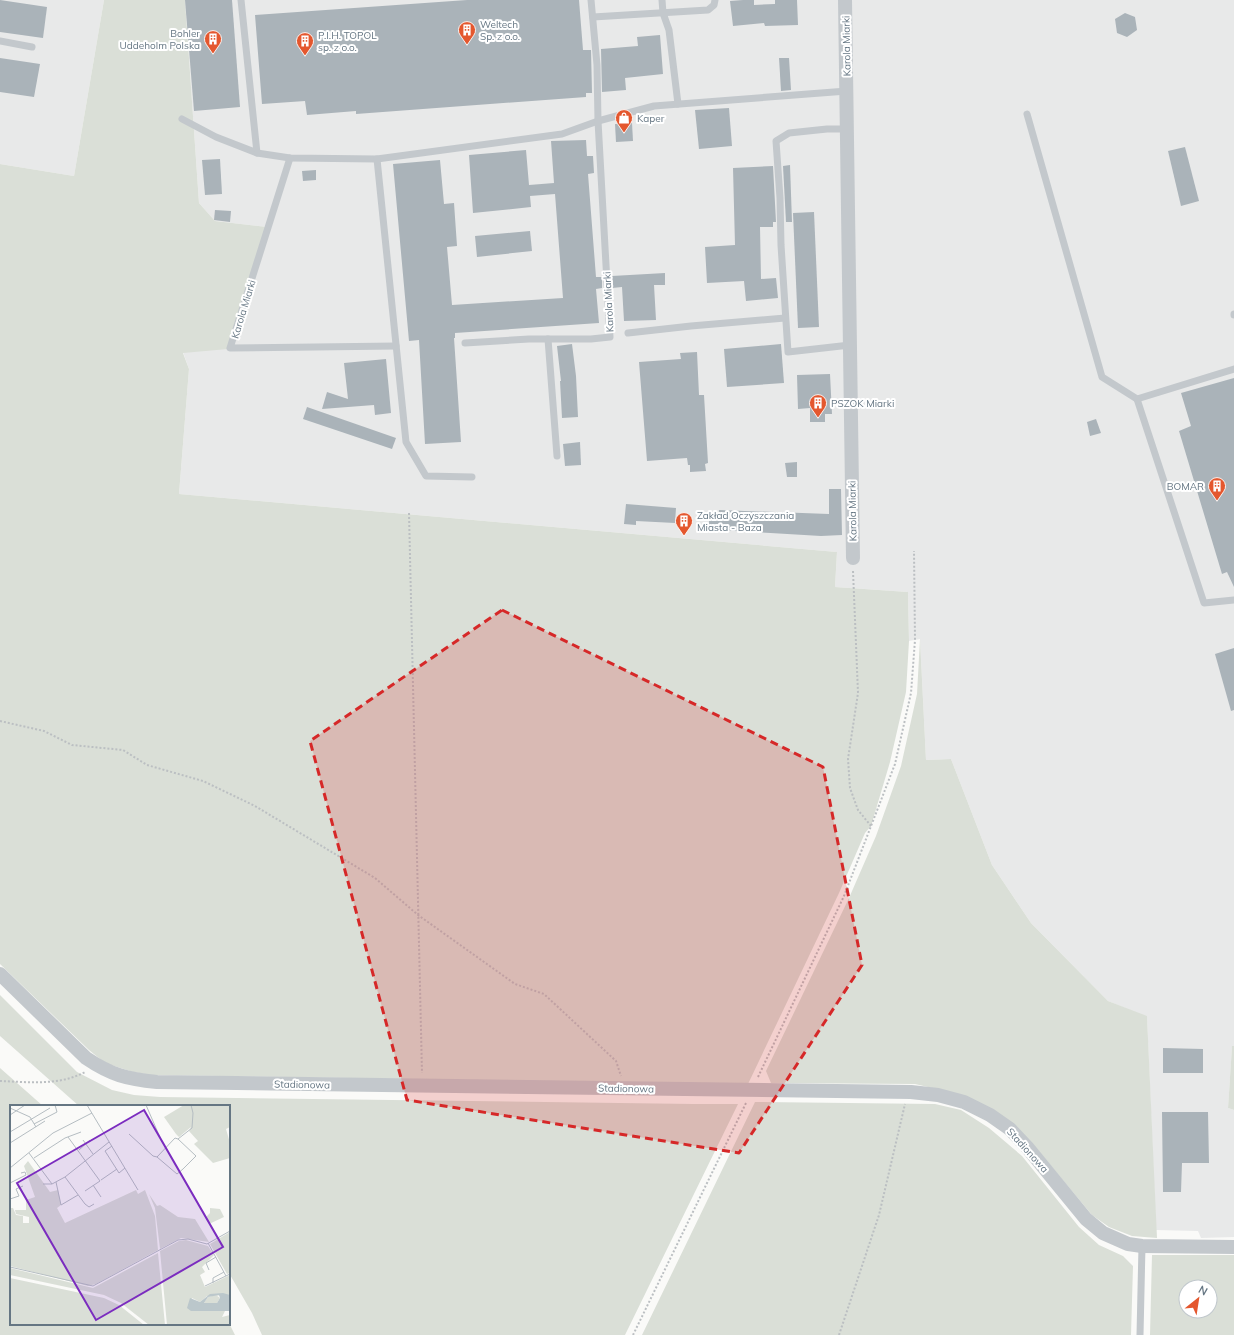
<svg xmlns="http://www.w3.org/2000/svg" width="1234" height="1335" font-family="Mulish,sans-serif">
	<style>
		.built { fill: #e8e9e9 }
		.green { fill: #dadfd7; fill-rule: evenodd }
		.building { fill: #aab3b9 }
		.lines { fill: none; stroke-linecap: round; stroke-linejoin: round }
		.path { stroke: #bbbfc2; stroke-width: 2; stroke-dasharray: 2 2; stroke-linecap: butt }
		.service { stroke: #c3c8cc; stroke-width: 7 }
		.minor { stroke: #c3c8cc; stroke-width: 14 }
		.marked { fill: #d62828; fill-opacity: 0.2; stroke: #d62828; stroke-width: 3; stroke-dasharray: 8 5; stroke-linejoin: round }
		.labels { text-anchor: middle; stroke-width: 4; stroke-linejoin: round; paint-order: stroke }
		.poi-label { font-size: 10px; fill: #657683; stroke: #fff; text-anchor: start }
		.street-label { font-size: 10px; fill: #657683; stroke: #fff }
		.inset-road { fill: none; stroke: #b5bdc2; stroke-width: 1 }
		.view { fill: #7b2cbf; fill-opacity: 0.15; stroke: #7b2cbf; stroke-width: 2 }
		.inset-edge { fill: none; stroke: #657683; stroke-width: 2 }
	</style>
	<rect width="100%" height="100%" fill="#fafaf8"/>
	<!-- built -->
	<g class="built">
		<path d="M0,0H104L74,176L0,164Z"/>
		<path d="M185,0H1234V1046L1232,1047L1228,1108L1234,1110V1237L1201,1238L1198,1231L1156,1230L1147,1017L1108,1001L1031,923L992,865L951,759L926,760L920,639L909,641L908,592L835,587L837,552L179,494L189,369L183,352L267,227L215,221L199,203Z"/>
	</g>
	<!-- green -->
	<g class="green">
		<path d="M104,0H185L199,203L215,221L267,227L228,349L183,353L189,369L179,494L837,552L835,587L908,592L909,641L906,692L890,762L871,826L865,833L839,893L748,1084L151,1075L133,1072L105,1063L89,1050L0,964V164L74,176Z"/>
		<path d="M920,639L926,760L951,759L992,865L1031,923L1108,1001L1147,1016L1157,1238L1132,1236L1109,1227L1092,1215L1032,1143L941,1090L915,1084L771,1083L766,1071L849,898L876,836L901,766L917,694Z"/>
		<path d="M0,995L77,1072L112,1090L134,1095L160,1097L693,1104H738L625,1335H262L252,1313L229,1273V1106H79L0,1036Z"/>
		<path d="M1232,1046H1234V1110L1228,1108Z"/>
		<path d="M0,1068L43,1106H11V1324H229V1323L235,1335H0Z"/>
		<path d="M755,1102L935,1104L961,1110L989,1128L1022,1156L1079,1227L1099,1245L1123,1256L1133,1266L1131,1335H642Z"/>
		<path d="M1152,1255H1234V1335H1150ZM1186,1287H1210V1311H1186Z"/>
	</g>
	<!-- building -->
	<g class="building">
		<path d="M0,0L47,7L43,38L0,32Z"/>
		<path d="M185,0H232L240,107L194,111Z"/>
		<path d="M467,0H579L583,50H591L592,93H586V97L356,114V111L307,115L305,101L262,104L255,15Z"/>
		<path d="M743,0H754V5L775,4V0H797L798,25L765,26L764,23L733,26L730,1Z"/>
		<path d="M1125,13L1135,17L1137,30L1127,37L1117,33L1115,19Z"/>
		<path d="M660,35L663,74L625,78L626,90L602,92L601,49L638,46L637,37Z"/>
		<path d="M0,58L40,64L34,97L0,92Z"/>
		<path d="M779,58H789L791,90L781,91Z"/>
		<path d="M729,108L732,146L699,149L695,110Z"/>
		<path d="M632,123L633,141L616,142L615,124Z"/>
		<path d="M586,140L587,156H593L594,173L588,174L596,277H602V288L596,289L599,323L455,333V338H454L461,442L425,444L419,340L409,341L393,164L440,160L444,204L454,203L457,246L447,247L452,305L563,298L555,194L530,196L531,207L473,213L469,155L526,150L529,185L554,183L551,141Z"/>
		<path d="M1185,147L1199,201L1181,206L1168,151Z"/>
		<path d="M220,159L222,194L205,195L202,160Z"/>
		<path d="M790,165L792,222H786L783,166Z"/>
		<path d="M773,166L776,222H773V227H760L761,279L776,278L778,298L746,301L744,281L707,283L705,247L735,245L733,168Z"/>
		<path d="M316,170V180L303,181L302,171Z"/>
		<path d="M215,210L231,211L230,222L214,220Z"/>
		<path d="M814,212L819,327L798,328L793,213Z"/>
		<path d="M530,231L532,251L477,257L475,236Z"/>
		<path d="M665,273V285H654L656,320L624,321L622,287L612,288V276Z"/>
		<path d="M572,344L576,376L578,417L562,418L560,381H561L557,346Z"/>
		<path d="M781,344L784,383L727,387L724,349Z"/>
		<path d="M697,352L699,395H704L708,463L705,464L706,471L690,472V465H688L687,458L647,461L639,362L681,359L680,353Z"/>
		<path d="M386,359L391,413L375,415L374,405L322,409L327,392L348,399L344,363Z"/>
		<path d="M830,374L832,414H825V422H810V408L798,409L797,375Z"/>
		<path d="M1234,378V587L1227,572L1222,574L1179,431L1191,426L1181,393Z"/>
		<path d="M307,407L396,438L392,449L303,419Z"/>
		<path d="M1096,419L1101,433L1090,436L1087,422Z"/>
		<path d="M580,442L581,465L565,466L563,444Z"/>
		<path d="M797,462V477H787L785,463Z"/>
		<path d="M829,489H841L842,535L821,536L718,530V526L709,525V516L719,517V510L829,514Z"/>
		<path d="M626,504L676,508L675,523L636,521V525L624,524Z"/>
		<path d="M1234,648V710L1231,711L1215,654Z"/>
		<path d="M1163,1048L1203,1049V1073H1163Z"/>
		<path d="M1162,1112H1208L1209,1163H1182L1181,1192H1163Z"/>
	</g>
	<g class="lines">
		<!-- path -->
		<g class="path">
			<path d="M409,513L422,1073"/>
			<path d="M853,571L858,693L848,759L850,788L858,810L871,826"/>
			<path d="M0,721L44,731L72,745L123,750L147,765L203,781L255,806L375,878L418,915L515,984L544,994L616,1061L621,1076"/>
			<path d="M758,1077L844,896L895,764L911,693L915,640L914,551"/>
			<path d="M0,1081C28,1082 59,1086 85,1072"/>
			<path d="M633,1335L746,1103"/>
			<path d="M839,1335L879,1215L905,1104"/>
		</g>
		<!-- service -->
		<g class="service">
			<path d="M662,0L663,13L669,30L678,104"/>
			<path d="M593,17L708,10L714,5L715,0"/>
			<path d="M0,41L32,47"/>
			<path d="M1027,114L1102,377L1137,399L1234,369"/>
			<path d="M182,119L216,137L257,153L241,0"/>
			<path d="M848,129H827L789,133L776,141L780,198L781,245L788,352L850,345"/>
			<path d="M257,153L290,158L377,159L562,134L598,121L654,106L847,91"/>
			<path d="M290,158L230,348L396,346"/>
			<path d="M377,159L406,442L426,476L472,477"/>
			<path d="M1234,315V314"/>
			<path d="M628,333L691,326L785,318"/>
			<path d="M548,339L557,456"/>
			<path d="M465,343L529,339H591L610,337L598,121L597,65L591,0"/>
			<path d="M1137,399L1204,603L1234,600"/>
			<path d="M1140,1335L1142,1246"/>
		</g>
		<!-- minor -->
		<g class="minor">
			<path d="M845,0L853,558"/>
			<path d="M0,974L86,1058C111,1075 127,1079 157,1082L911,1092L938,1095L964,1102L990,1115L1010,1129L1027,1147L1086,1219L1103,1233L1128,1244L1142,1246L1234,1247"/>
		</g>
	</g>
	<!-- marked area -->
	<path class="marked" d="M502,610L823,767L862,965L739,1153L407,1100L310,741Z"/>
	<!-- icons -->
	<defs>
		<g id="building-pin" transform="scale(0.9)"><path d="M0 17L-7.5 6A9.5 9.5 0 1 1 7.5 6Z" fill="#e4572e" stroke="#fff"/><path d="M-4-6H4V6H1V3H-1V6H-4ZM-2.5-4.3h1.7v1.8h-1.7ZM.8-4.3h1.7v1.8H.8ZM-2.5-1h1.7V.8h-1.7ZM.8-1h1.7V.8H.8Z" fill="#fff"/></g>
		<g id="shop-pin" transform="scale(0.9)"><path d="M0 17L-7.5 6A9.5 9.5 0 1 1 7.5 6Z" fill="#e4572e" stroke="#fff"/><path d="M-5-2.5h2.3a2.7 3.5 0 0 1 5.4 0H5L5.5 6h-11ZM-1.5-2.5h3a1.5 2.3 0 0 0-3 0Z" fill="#fff"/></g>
	</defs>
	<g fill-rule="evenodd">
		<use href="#building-pin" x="467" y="30"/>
		<use href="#building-pin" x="213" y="39"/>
		<use href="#building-pin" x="305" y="41"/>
		<use href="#shop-pin" x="624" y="118"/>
		<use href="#building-pin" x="818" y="403"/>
		<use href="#building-pin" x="1217" y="486"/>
		<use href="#building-pin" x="684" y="521"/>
	</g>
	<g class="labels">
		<!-- poi labels -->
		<g class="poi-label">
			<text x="480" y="28">Weltech<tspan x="480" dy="12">Sp. z o.o.</tspan></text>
			<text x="200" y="37" text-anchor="end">Bohler<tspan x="200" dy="12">Uddeholm Polska</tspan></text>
			<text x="318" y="39">P.I.H. TOPOL<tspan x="318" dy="12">sp. z o.o.</tspan></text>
			<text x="637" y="122">Kaper</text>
			<text x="831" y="407">PSZOK Miarki</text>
			<text x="1204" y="490" text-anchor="end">BOMAR</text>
			<text x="697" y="519">Zakład Oczyszczania<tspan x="697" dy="12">Miasta - Baza</tspan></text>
		</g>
		<!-- street labels -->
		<g class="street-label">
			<text transform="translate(846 46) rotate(-91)" y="4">Karola Miarki</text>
			<text transform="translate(608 302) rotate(-93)" y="4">Karola Miarki</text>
			<text transform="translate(243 309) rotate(-73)" y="4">Karola Miarki</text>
			<text transform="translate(852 511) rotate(-91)" y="4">Karola Miarki</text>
			<text transform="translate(302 1084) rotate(1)" y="4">Stadionowa</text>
			<text transform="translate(626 1088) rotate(1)" y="4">Stadionowa</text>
			<text transform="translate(1028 1150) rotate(48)" y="4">Stadionowa</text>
		</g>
	</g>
	<!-- overview -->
	<g transform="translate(10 1105)">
		<rect width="220" height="220" fill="#fafaf8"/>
		<path d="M174,0H220V22L216,24L220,38V53L203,58L184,39L188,36L179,26L181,22L169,32L166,29L154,12ZM18,56L40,87L48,85L51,100L47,103L55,118L126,85L128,89L135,85L145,111L148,145L86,179L78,181L0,161V103H3L6,110L13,111V118H19V112L6,109L5,105H16V95L25,92L14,61ZM139,89L147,101L150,100L168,112L185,114L199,137L171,133L150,144L145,103ZM200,103L210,104L214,112L199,119L196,112L200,108ZM220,127V168L217,169L200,139ZM176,135L198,141L204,150L192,162L195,167L190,170L195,182L220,170V190L197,191L190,197L182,193L181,206H215L212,212L220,210V220H157L150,146L169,136ZM148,148L155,220H139L111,198L94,190L0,170V163L83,183ZM0,173L94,193L109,200L134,220H0ZM206,190L210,193L207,198H194L198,192Z" fill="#dadfd7"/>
		<path d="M213,188L220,190V206H181L177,203L180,193L190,197L200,189ZM209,190L210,193L207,198H194L198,192Z" fill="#bbc7cb" fill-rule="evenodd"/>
		<path class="inset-road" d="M77,0L128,85M136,0L152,37M0,3L20,12L26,22M0,10L15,0M24,19L47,7L45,0M0,27L40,3M119,29L143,51L147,52L165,33L168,34L182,23L183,8L181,0M58,32L90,76L75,86M73,35L83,49M0,38L35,16M102,41L95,46L109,68L115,63M69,45L80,35M19,48L42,79H33M147,52L167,69L173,64L186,51L168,34M24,53L55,33L71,27M0,63L43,28L82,8M55,72L75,99L79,102L84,99M91,75L107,64M46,77L51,100L68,90M0,78L16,70L15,67L11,68M42,79L55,72L99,37M83,80L91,92M0,94L9,91L6,84L13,81M198,138L216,171M0,162L83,181L168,135L178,134L197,139L220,126M199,165L196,158L206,152M203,178V173L214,167M195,181L220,169"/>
		<path class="view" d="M134,5L213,142L86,215L7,78Z"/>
		<rect width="220" height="220" class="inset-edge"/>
	</g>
	<!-- north arrow -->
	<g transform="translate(1198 1299) rotate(30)"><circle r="19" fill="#ffffff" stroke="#c1c8cd"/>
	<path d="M0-3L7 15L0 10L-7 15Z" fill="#e4572e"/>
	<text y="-6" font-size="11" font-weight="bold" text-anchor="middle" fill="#657683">N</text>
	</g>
</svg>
